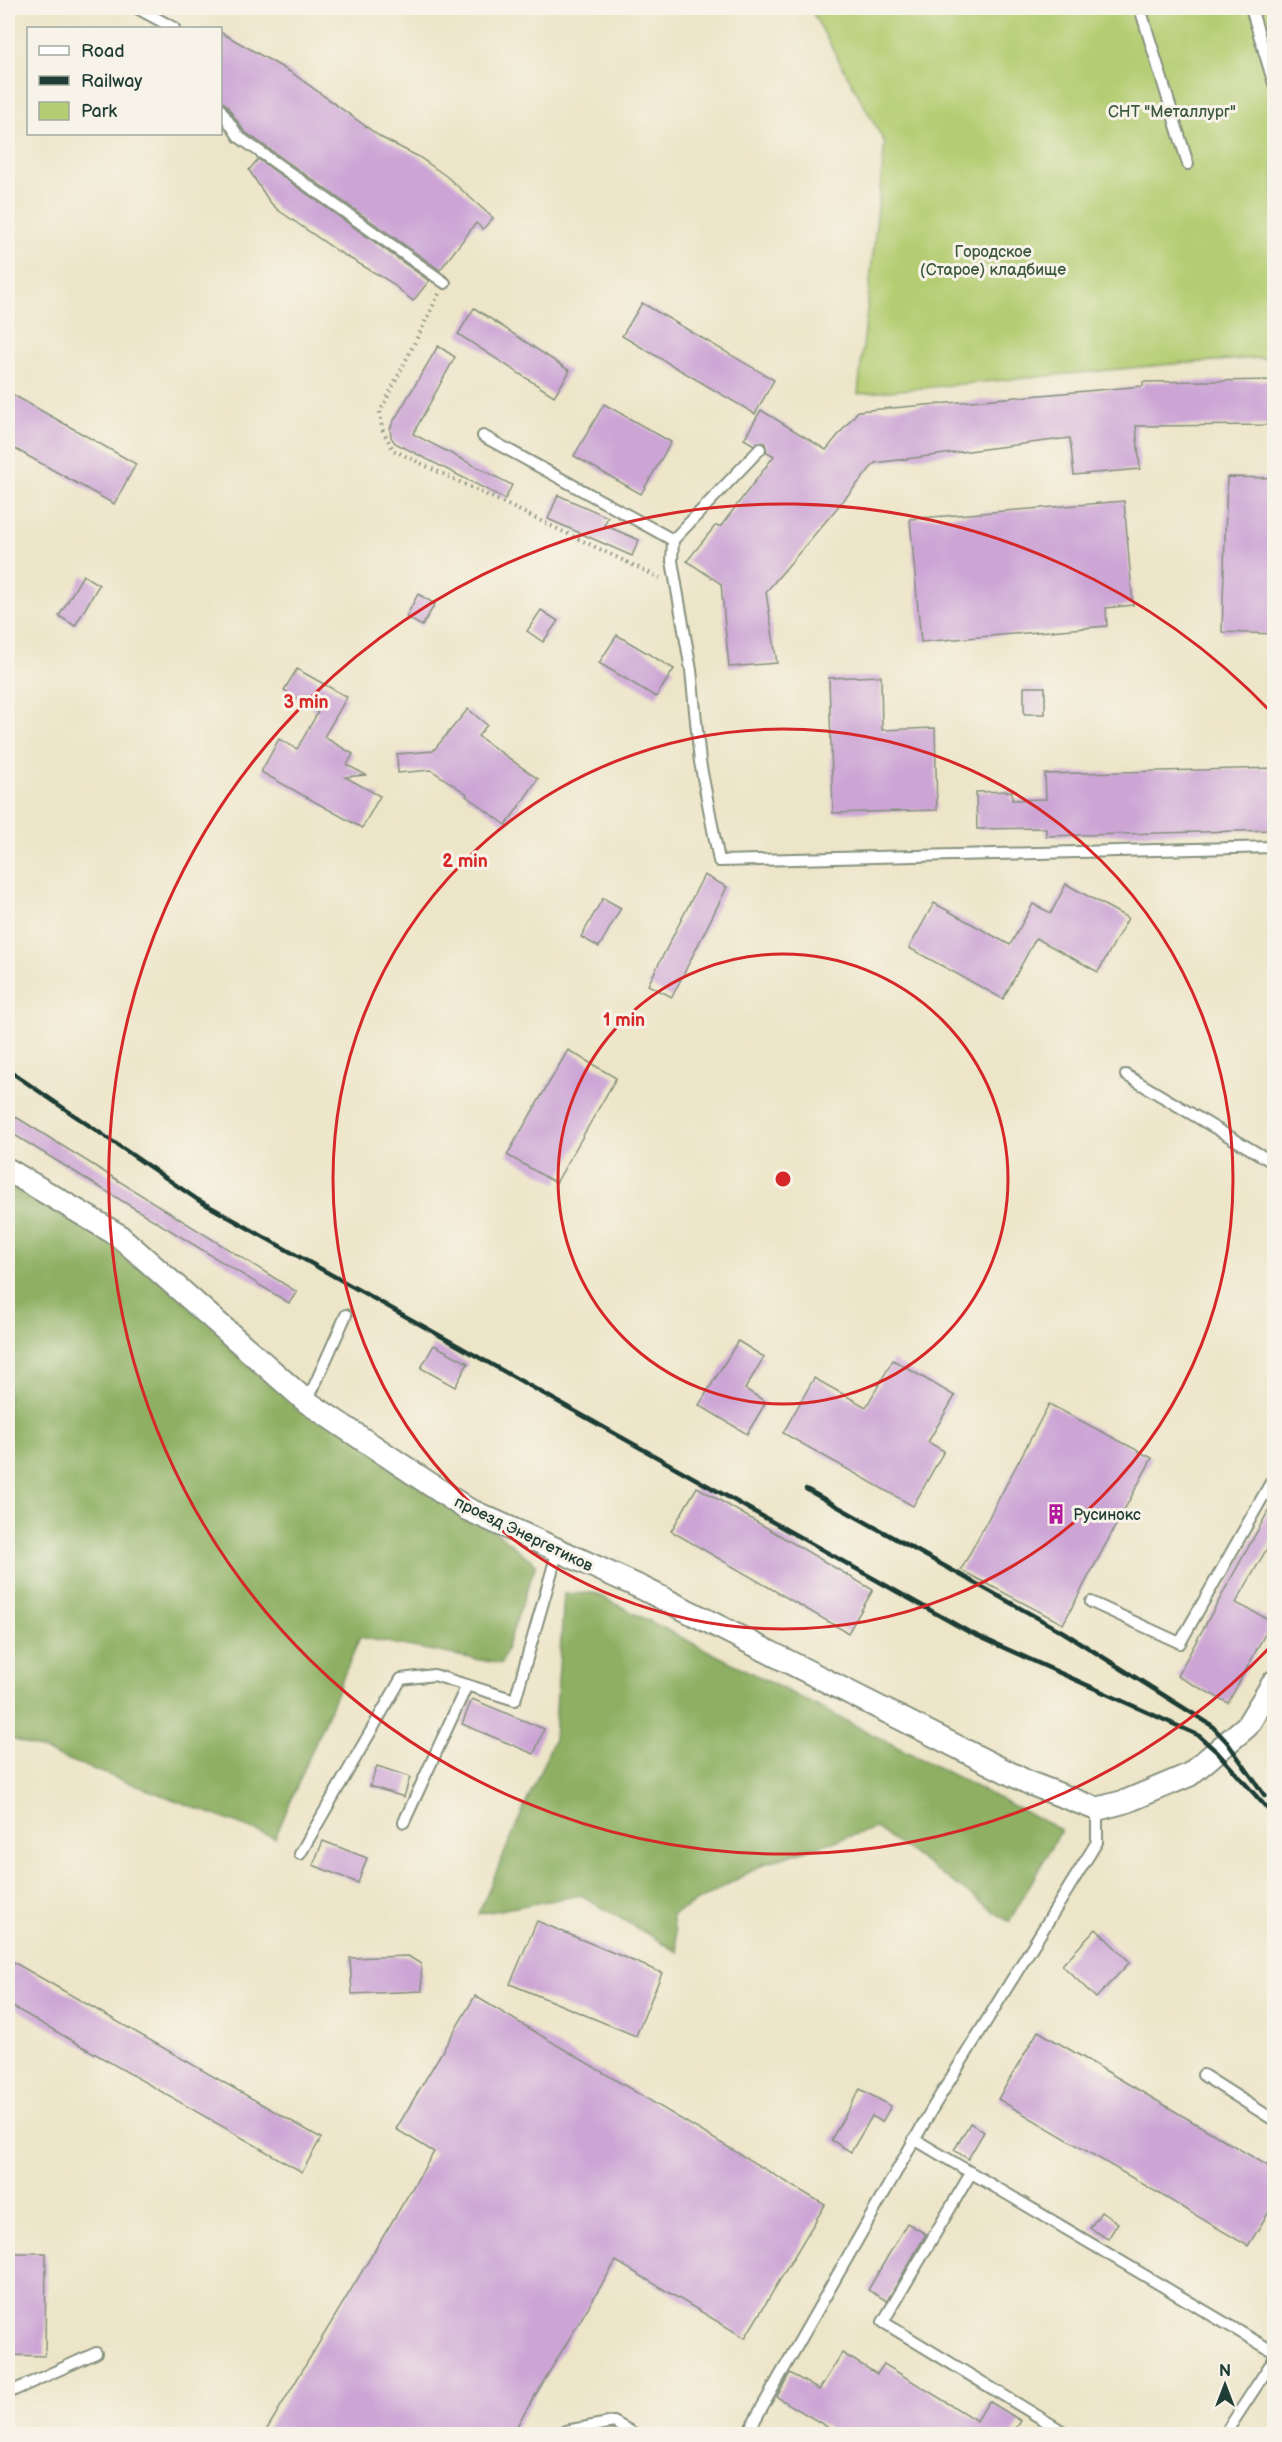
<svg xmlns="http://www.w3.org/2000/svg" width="1282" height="2442" font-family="'Balsamiq Sans',sans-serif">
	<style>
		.green { fill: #b4cd72; stroke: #6a8553; stroke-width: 1.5 }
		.forest { fill: #8fb064; stroke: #57764c; stroke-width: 1.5 }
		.building { fill: #cca5d5 }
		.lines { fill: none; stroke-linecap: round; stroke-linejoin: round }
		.service-casing { stroke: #86917e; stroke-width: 14 }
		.minor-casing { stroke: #86917e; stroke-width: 26 }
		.path { stroke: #86917e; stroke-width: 4; stroke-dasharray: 1.5 4.5; stroke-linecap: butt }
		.service { stroke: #fff; stroke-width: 10 }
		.minor { stroke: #fff; stroke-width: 22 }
		.rail { stroke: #1f3d34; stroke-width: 4.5 }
		.ring { fill: none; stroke: #d62828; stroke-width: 3 }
		.labels { text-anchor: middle; stroke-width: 6; stroke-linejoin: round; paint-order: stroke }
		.park-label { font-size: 16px; fill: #3d5a40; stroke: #f7f3e8 }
		.poi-label { font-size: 16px; fill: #1f3d34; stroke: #f7f3e8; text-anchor: start }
		.street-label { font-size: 16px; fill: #1f3d34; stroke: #f7f3e8 }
		.centre { fill: #d62828; stroke: #f7f3e8; stroke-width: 3 }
		.ring-label { font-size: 18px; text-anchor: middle; font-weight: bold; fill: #d62828; stroke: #f7f3e8; stroke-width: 6; stroke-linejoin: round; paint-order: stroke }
	</style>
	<rect width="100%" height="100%" fill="#f7f3e8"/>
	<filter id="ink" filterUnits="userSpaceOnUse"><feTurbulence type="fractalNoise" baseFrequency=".0167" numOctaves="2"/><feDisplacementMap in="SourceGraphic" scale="12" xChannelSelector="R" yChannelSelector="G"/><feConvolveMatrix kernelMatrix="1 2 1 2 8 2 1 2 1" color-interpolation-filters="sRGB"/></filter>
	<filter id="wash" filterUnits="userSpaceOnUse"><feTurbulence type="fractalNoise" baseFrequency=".008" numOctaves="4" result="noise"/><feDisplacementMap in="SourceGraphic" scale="24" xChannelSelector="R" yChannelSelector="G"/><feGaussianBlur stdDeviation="1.35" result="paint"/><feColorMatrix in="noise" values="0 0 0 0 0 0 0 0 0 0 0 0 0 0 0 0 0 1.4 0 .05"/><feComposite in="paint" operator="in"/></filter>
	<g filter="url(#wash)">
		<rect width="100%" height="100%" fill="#ede5c8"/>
		<!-- green -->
		<path class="green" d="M810,8H1274V357L1172,364L858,394L885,143Z"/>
		<!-- forest -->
		<g class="forest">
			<path d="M8,1170L118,1235L307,1402L467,1509L536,1564L501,1664L360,1637L275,1838L8,1737Z"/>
			<path d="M594,1593L1061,1830L1009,1922L876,1828L766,1863L672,1915L678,1952L581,1895L478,1914L554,1739L564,1594Z"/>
		</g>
		<g id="blocks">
			<!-- building -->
			<g class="building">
				<path d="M220,32L292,73L382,138L419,157L446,176L493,218L483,229L476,223L440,270L244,131L226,104L220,101Z"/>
				<path d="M258,159L429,281L413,301L389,281L339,252L278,210L269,201L249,170Z"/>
				<path d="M642,303L774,380L755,414L622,336Z"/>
				<path d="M474,308L570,371L554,396L458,334Z"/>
				<path d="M438,346L455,357L413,434L512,485L505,499L395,443L391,437L390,429L393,422Z"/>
				<path d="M1275,380V425L1136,426L1140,469L1074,475L1070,438L875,463L766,592L777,663L729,667L721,584L687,561L715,526H721L774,456L767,452L765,443L758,442L754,445L744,439L761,410L826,450L858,411L1143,386V382Z"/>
				<path d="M8,392L136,464L114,504L8,445Z"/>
				<path d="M604,404L671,442L641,494L574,456Z"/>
				<path d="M1227,477L1275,478V634L1222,632Z"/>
				<path d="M558,495L608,517L604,525L639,540L632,556L548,519Z"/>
				<path d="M1124,501L1133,605L1106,608L1107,626L921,642L910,519Z"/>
				<path d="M83,575L99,585L75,626L59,616Z"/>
				<path d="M418,594L435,604L422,626L406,617Z"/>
				<path d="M541,610L558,621L543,642L527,631Z"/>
				<path d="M617,635L674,669L656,697L599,663Z"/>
				<path d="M297,669L347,697L324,737L353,754L347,765L366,775L345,777L380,796L362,828L261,772L279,739L297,749L318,712L284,690Z"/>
				<path d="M881,676L882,730L935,728L937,810L833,813L829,678Z"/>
				<rect x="1024" y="687" width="21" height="27"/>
				<path d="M468,709L487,725L478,736L538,779L506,825L466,796L467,794L431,770L398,773L397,754L433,751Z"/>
				<path d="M1275,768V830L1046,836V828L977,829L976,792L1012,791V800L1046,799L1045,774Z"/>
				<path d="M704,875L727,887L672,997L648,985Z"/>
				<path d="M1066,884L1128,918L1098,972L1036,938L1003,999L909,948L934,903L1010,945L1033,904L1051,913Z"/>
				<path d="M603,898L621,908L599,947L581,937Z"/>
				<path d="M568,1050L616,1078L556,1183L507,1155Z"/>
				<path d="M8,1112L297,1292L289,1303L8,1131Z"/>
				<path d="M738,1341L764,1357L745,1389L766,1402L747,1434L699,1405Z"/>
				<path d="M434,1345L468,1363L455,1387L421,1368Z"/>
				<path d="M893,1360L955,1396L928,1442L944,1451L913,1506L783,1433L814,1378L866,1407Z"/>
				<path d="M1049,1404L1152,1458L1063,1624L961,1570Z"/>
				<path d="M697,1487L873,1590L848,1633L671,1531Z"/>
				<path d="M1275,1499V1534L1236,1603L1272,1621L1228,1703L1177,1676Z"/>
				<path d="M472,1699L544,1729L534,1754L462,1724Z"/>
				<path d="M377,1766L410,1777L404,1797L370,1786Z"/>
				<path d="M323,1841L367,1858L358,1883L313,1865Z"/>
				<path d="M537,1921L662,1973L636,2036L510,1984Z"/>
				<path d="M1096,1929L1130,1962L1096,1998L1062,1965Z"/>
				<path d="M408,1956L421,1964L422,1991L352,1994L350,1958Z"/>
				<path d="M8,1959L321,2138L302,2172L8,2004Z"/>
				<path d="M475,1996L825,2205L745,2338L616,2261L512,2434H264L434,2152L396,2129Z"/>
				<path d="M1038,2031L1275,2170V2202L1248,2246L998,2099Z"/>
				<path d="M860,2089L891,2106L882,2122L872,2116L851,2152L831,2140Z"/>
				<path d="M970,2123L984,2132L968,2159L954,2150Z"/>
				<path d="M1101,2212L1118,2223L1108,2239L1090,2228Z"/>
				<path d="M907,2223L926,2234L887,2301L868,2290Z"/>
				<path d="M8,2253H46L45,2356L8,2355Z"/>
				<path d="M842,2353L877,2374L884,2364L977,2421L989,2401L1021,2421L1012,2434H839L777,2397L790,2373L819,2390Z"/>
			</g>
		</g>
	</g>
	<g filter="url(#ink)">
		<use href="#blocks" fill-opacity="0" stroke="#86917e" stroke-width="1.5"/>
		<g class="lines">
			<!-- service casing -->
			<g class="service-casing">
				<g id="service">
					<path d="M137,8L174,28"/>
					<path d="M1140,8L1188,164"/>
					<path d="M1251,8L1274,84"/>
					<path d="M220,109L239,137L445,283"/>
					<path d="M483,436L673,540"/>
					<path d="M760,449L673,540L672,561L691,670L700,762L719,861L1274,847"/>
					<path d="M1126,1075L1274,1163"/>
					<path d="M307,1402L346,1315"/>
					<path d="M1091,1602L1180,1643L1274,1477"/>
					<path d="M404,1822L467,1685"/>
					<path d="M300,1854L401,1679L434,1675L515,1700L558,1550"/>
					<path d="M1203,2075L1274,2120"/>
					<path d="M914,2139L1274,2352"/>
					<path d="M971,2173L883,2322L1067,2434"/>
					<path d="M8,2393L96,2353"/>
					<path d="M564,2434L566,2431L614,2422L635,2434"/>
					<path d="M742,2434L748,2432L932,2109L1097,1842V1809"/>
					<path d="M1225,2434L1274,2359"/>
				</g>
			</g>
			<!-- minor casing -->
			<g class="minor-casing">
				<path id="minor" d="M8,1170L118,1235L307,1402L467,1509L642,1588L1029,1783L1097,1809L1127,1801L1189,1775L1247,1726L1274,1682"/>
			</g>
			<!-- path -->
			<path class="path" d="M439,294L380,412L382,429L393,450L660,578"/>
			<!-- service -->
			<use href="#service" class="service"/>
			<!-- minor -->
			<use href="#minor" class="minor"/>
			<!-- rail -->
			<g class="rail">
				<path d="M8,1070L198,1200L969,1632L1198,1735L1217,1752L1274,1816"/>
				<path d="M806,1489L1063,1632L1211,1725L1227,1742L1265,1796"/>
			</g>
		</g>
	</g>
	<!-- distance rings -->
	<g class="ring">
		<circle cx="783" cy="1179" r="225"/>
		<circle cx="783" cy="1179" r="450"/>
		<path d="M1273 1644A675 675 0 1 1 1273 714"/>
	</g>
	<!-- icons -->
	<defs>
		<g id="building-bare" transform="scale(1.62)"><path d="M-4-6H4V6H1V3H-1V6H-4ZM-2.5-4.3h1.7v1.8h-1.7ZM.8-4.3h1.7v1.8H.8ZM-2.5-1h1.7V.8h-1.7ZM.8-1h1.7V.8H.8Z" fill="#b5179e" stroke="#f7f3e8" stroke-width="2.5" paint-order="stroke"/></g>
	</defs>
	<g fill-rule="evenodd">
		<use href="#building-bare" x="1056" y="1514"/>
	</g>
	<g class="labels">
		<!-- park labels -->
		<g class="park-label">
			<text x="1172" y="117">СНТ "Металлург"</text>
			<text x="993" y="257">Городское<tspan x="993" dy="18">(Старое) кладбище</tspan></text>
		</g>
		<!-- poi labels -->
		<g class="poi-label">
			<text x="1073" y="1520">Русинокс</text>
		</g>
		<!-- street labels -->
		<g class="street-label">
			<text transform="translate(524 1533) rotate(26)" y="6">проезд Энергетиков</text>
		</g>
	</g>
	<circle cx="783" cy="1179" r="9" class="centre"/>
	<g class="ring-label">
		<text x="306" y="708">3 min</text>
		<text x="465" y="867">2 min</text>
		<text x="624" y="1026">1 min</text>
	</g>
	<!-- margin -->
	<rect width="1282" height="2442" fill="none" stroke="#f7f3e8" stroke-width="30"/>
	<!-- legend -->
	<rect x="27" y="27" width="195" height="108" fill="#f7f3e8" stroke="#a1aaa0" stroke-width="1.5"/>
	<rect x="39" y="46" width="30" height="9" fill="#ffffff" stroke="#a1aaa0" stroke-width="1.5"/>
	<text x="81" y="57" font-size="18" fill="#1f3d34">Road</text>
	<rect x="39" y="76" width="30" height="9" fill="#1f3d34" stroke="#a1aaa0" stroke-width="1.5"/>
	<text x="81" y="87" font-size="18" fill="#1f3d34">Railway</text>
	<rect x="39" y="102" width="30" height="18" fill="#b4cd72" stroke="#a1aaa0" stroke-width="1.5"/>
	<text x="81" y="117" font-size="18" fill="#1f3d34">Park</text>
	<!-- north arrow -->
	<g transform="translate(1225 2385)" stroke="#f7f3e8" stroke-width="4.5" paint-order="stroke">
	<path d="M0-4.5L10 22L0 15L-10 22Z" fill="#1f3d34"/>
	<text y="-9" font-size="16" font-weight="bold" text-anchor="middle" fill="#1f3d34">N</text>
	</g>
</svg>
